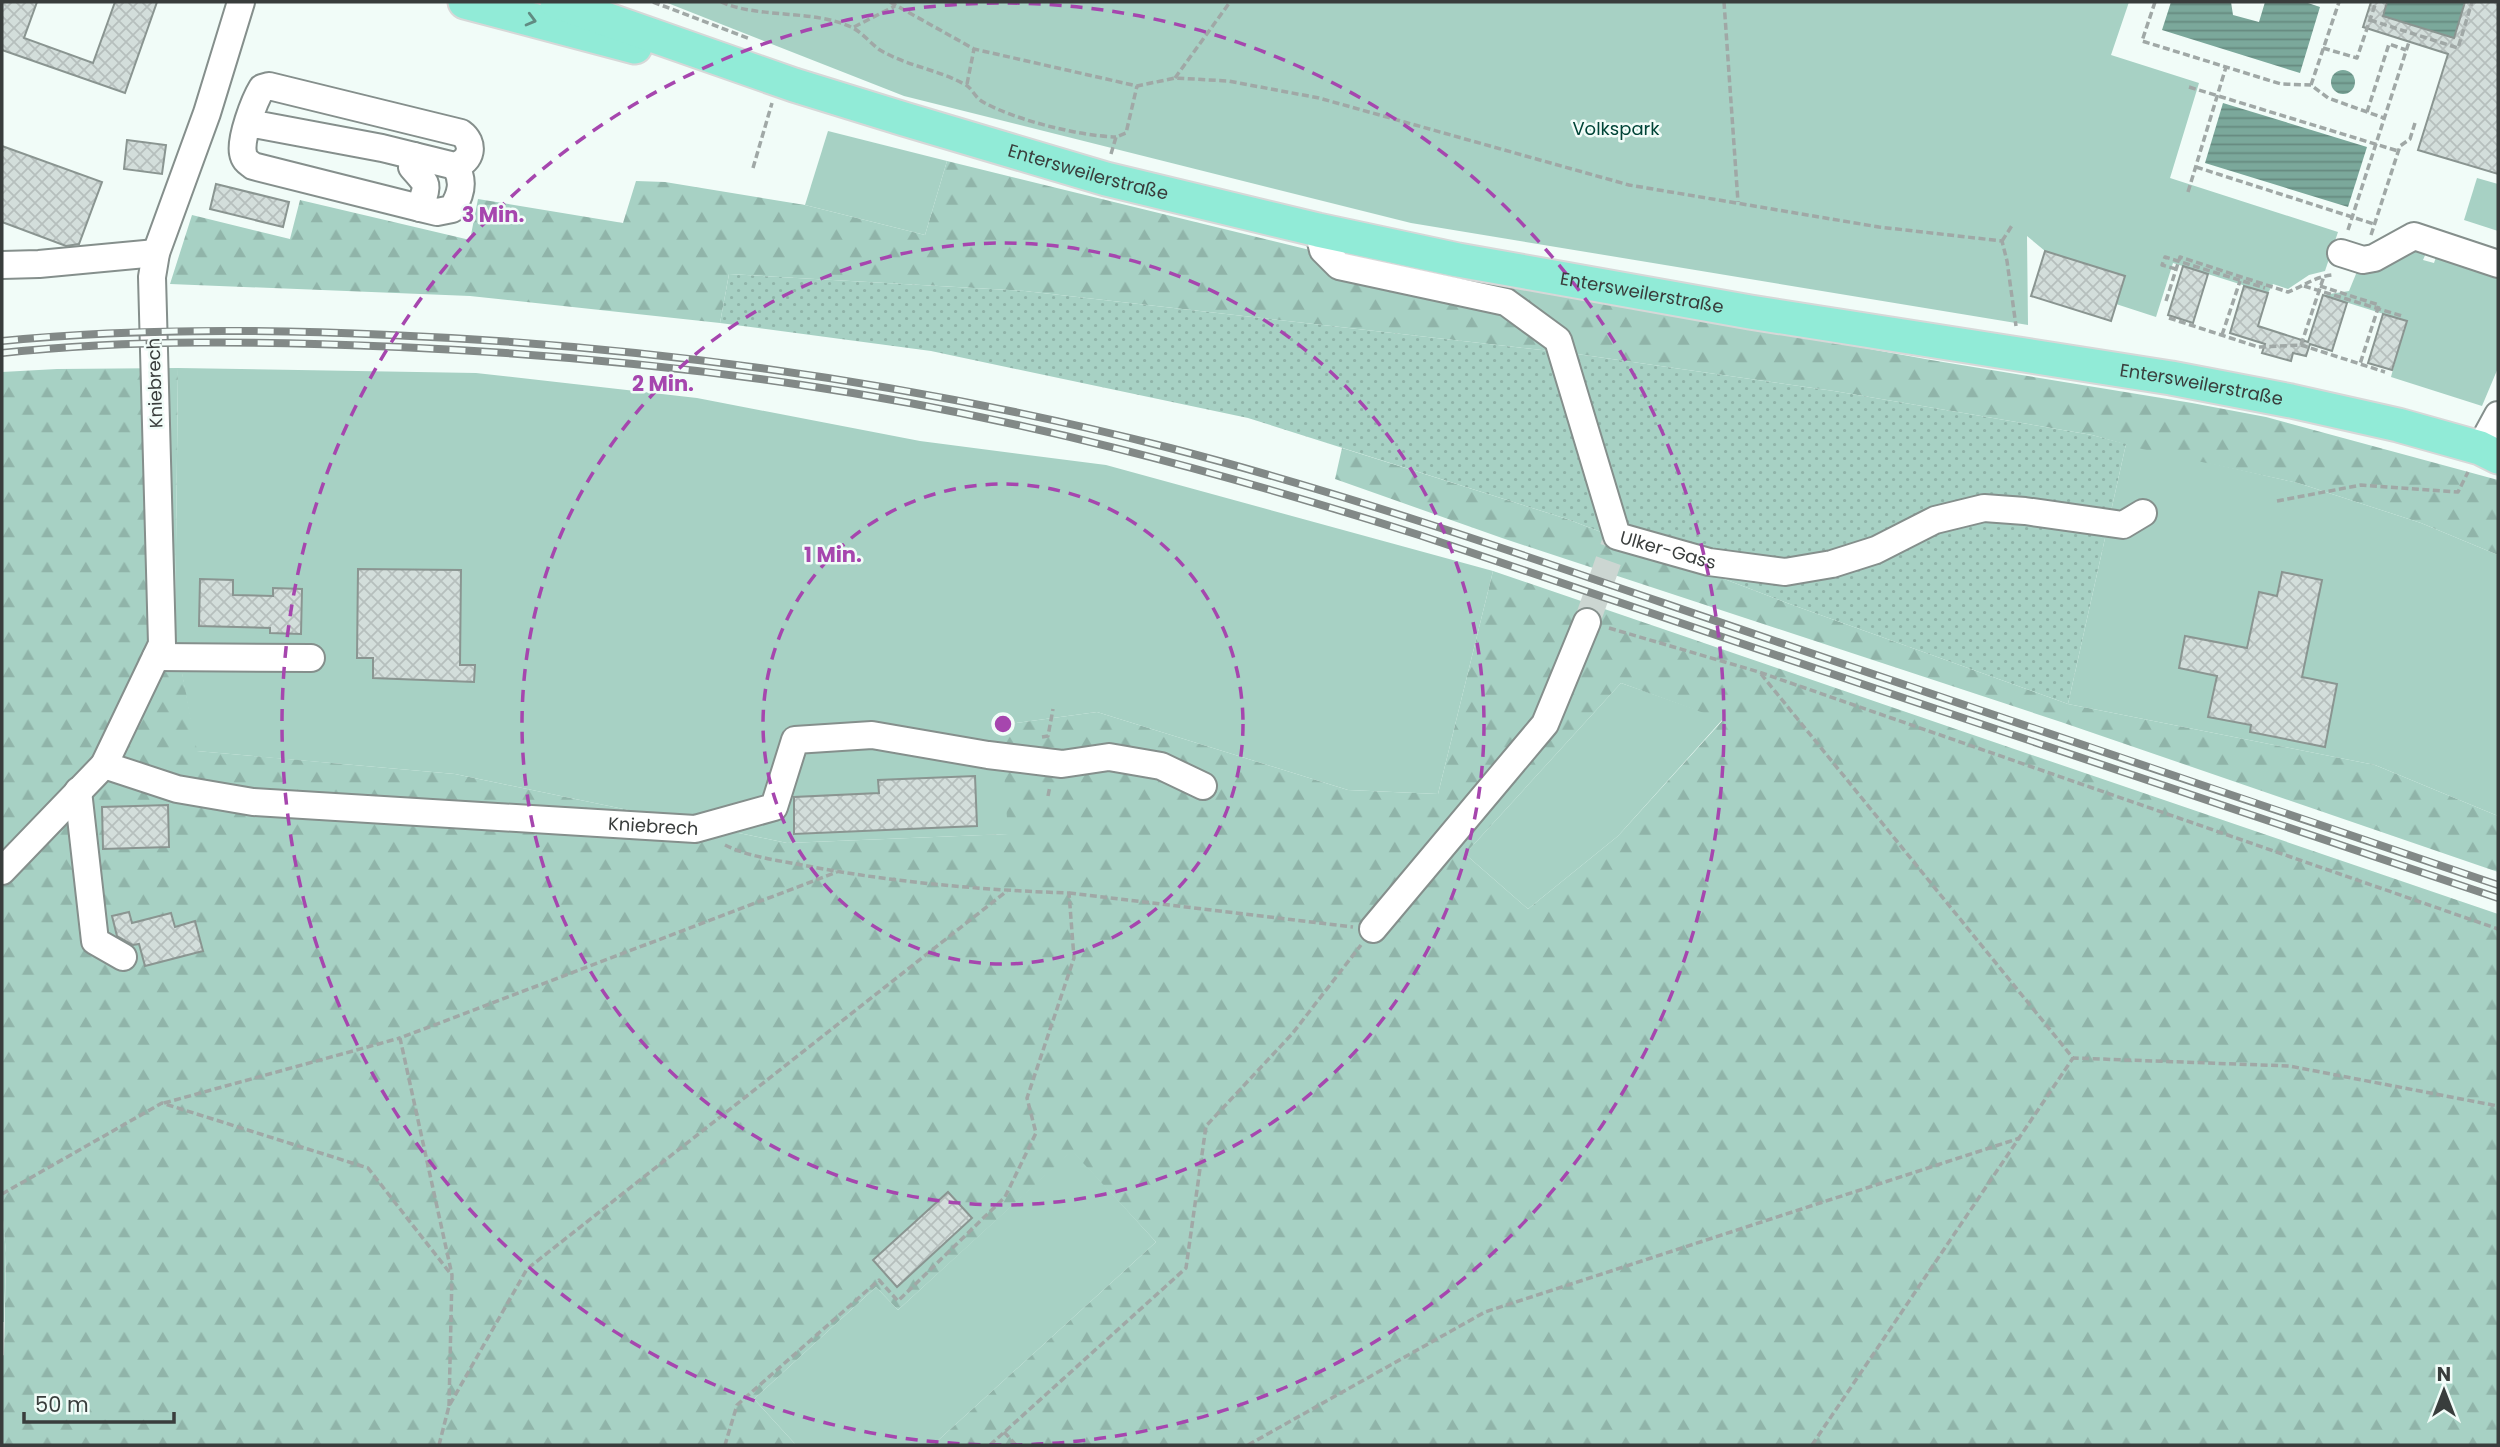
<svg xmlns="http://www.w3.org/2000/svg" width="2500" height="1447" font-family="Poppins,sans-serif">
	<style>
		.green { fill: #a7d1c4 }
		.forest { fill: url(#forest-firs); fill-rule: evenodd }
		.garden { fill: url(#garden-dots) }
		.water { fill: url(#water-rules) }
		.building { fill: url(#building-cross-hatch); stroke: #8a9591; stroke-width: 2 }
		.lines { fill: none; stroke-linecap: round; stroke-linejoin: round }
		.minor-tunnel { stroke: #ccd6d2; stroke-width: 26; stroke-dasharray: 26 13; stroke-linecap: butt }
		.minor-casing { stroke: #858f8c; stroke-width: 30 }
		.major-casing { stroke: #d7d8d8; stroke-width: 37 }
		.path { stroke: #a0a8a6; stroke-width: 3.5; stroke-dasharray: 7 3.5; stroke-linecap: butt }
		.minor { stroke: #fff; stroke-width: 26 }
		.major { stroke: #91ebd7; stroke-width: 33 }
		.rail-casing { stroke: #828987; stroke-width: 8 }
		.rail { stroke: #f1fcf8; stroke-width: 5; stroke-dasharray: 16; stroke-linecap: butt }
		.oneway { stroke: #618b82 }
		.ring { fill: none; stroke: #a646ae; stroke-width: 3.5; stroke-dasharray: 12 9 }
		.labels { text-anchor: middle; stroke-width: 5; stroke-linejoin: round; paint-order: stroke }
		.park-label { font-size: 18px; fill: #004437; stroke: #f1fcf8 }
		.street-label { font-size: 18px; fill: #393d3c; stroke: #f1fcf8 }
		.centre { fill: #a646ae; stroke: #f1fcf8; stroke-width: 3.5 }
		.ring-label { font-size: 21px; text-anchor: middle; font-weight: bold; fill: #a646ae; stroke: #f1fcf8; stroke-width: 5; stroke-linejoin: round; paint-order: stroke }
	</style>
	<defs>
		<pattern id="forest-firs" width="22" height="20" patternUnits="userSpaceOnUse" patternTransform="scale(1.75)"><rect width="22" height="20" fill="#a7d1c4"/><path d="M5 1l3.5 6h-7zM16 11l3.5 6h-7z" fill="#90b4a9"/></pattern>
		<pattern id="garden-dots" width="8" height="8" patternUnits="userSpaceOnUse" patternTransform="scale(1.75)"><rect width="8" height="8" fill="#a7d1c4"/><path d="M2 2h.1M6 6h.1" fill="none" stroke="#90b4a9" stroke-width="1.8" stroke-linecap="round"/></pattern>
		<pattern id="water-rules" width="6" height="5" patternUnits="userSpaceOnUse" patternTransform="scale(1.75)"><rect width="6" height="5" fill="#7ba89b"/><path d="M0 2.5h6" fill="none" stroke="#668a80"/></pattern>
		<pattern id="building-cross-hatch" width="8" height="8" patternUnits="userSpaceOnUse" patternTransform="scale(1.75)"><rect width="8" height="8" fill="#d3dedb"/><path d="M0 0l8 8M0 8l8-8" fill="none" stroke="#b6bfbd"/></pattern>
	</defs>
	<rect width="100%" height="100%" fill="#f1fcf8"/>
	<!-- green -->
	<g class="green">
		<path d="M665,2H2129L2111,55L2199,83L2170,178L2338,232L2325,271L2309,275L2288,289L2273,284L2268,293L2173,263L2156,317L2116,304L2125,276L2045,251L2027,236L2028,325L1411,223L904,96Z"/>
		<path d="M828,131L947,161L925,235L805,205Z"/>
		<path d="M2477,178L2498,184V231L2464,220Z"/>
		<path d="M2408,249L2426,253L2423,260L2434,263L2436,257L2498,276V368L2482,406L2391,377L2406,321L2323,295L2349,291L2358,269Z"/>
		<path d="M178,368L476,373L697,398L920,441L1106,465L1493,571L1438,794L1348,790L1097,712L1002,725L1009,834L787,843L455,774L196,751L175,635Z"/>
		<path d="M2126,444L2298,483L2421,523L2498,555V816L2375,765L2068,704Z"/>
		<path d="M1621,683L1723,719L1618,836L1528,909L1465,854Z"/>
		<path d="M1072,1150L1156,1242L933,1445H796L754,1399L876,1287L898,1310Z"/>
		<path d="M2,1209L6,1253L4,1322H2Z"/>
	</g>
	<!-- forest -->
	<g class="forest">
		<path d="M947,161L1363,263L1597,300L1931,360L2192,403L2266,417L2498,480V555L2421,523L2298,483L2142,449L2092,435L1834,391L1577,354L1025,291L729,274L720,323L470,296L170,284L192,215L290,239L300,200L470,240L478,199L623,223L636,181L665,182L805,205L925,235Z"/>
		<path d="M178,368L175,635L197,751L455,774L787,843L1008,834L1001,725L1097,712L1348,790L1438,794L1493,571L2498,914V1445H933L1156,1242L1072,1151L898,1310L876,1287L754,1399L796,1445H2V1356L4,1355L6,1253L2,1209V372L57,369ZM1621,683L1723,720L1618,836L1528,909L1465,854Z"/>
		<path d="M1342,448L1567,519L1787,603L2068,704L2375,765L2498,816V872L2061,722L1502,538L1335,479Z"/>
	</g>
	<!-- garden -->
	<path class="garden" d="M729,274L1025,291L1577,354L1834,391L2092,435L2126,444L2068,704L1787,603L1567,519L1248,418L931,351L720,323Z"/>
	<!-- water -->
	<g class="water">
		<path d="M2171,2H2231L2233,15L2259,22L2265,2H2305L2320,7L2300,73L2162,30Z"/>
		<path d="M2387,2H2465L2454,38L2383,16Z"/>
		<circle cx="2343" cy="82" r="12"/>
		<path d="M2223,103L2367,147L2348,207L2205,163Z"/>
	</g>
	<!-- building -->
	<g class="building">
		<path d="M2,2H37L24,38L93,63L115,2H157L125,93L2,50Z"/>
		<path d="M2371,2H2387L2383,16L2454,38L2465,2H2498V174L2418,150L2448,54L2363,27Z"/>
		<path d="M127,140L166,145L162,174L124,169Z"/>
		<path d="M2,146L102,182L79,244L66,246L2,222Z"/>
		<path d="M216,184L289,202L283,227L210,209Z"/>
		<path d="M2045,251L2125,276L2111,321L2031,296Z"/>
		<path d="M2183,266L2208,274L2193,323L2168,315Z"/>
		<path d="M2244,286L2268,293L2258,326L2308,342L2323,295L2347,303L2332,351L2310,344L2306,356L2293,353L2291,361L2262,353L2265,344L2230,333Z"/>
		<path d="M2383,314L2407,321L2392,370L2368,363Z"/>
		<path d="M358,569L461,570L460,665H475L474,682L373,678V658H357Z"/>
		<path d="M2282,572L2322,580L2302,677L2337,684L2325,747L2250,732L2251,725L2208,717L2217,676L2179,668L2185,636L2247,648L2259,592L2277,596Z"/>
		<path d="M200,579L233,580V595L273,596V588L302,589L301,634L270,633V628L199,626Z"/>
		<path d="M975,776L977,826L794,834V797L879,793L878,780Z"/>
		<path d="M168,805L169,847L103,849L102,807Z"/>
		<path d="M129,912L132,923L171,913L175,927L195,921L203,951L145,966L139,944L133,945L117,936L112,916Z"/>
		<path d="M948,1192L972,1218L897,1287L873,1260Z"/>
	</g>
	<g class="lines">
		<!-- minor-tunnel -->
		<path class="minor-tunnel" d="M1587,622L1617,536"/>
		<!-- minor casing -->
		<g class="minor-casing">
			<g id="minor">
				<path d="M249,123L382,148L455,166C472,161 475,143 461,133L269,86L262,88C254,101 240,139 243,153C244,160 248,162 253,166L420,208L437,212L452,209C461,195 465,181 455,166"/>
				<path d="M414,156L412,167C429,187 428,182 420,208"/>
				<path id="s1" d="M1318,230L1323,250L1339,266L1506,302L1558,340L1617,536L1709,562L1785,572L1832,564L1876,550L1935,520L1984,508L2025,511L2123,525L2143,513"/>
				<path d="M2341,253L2363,260L2374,258L2414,236L2498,264"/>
				<path d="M2,265L39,264L156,253"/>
				<path d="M2480,448L2498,415"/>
				<path d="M156,657L311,658"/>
				<path id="s2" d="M104,765L177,789L253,802L695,829L774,807L795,740L872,735L988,755L1062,764L1109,757L1161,766L1203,786"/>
				<path d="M78,791L95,941L123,957"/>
				<path d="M2,871L104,765L162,644L152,277L156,253L207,113L241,2"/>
				<path d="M1373,929L1545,724L1587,622"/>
			</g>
		</g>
		<!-- major casing -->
		<g class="major-casing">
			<g id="major">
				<path d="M465,2L635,47"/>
				<path id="s3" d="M557,2L794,85L904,119L1106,179L1318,230L1458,260L1750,312L2171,378L2291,401L2398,425L2480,448L2498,457"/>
			</g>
		</g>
		<!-- path -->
		<g class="path">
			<path d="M653,2L750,39"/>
			<path d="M721,2C761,19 811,9 851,27C862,32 870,43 880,50C907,66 939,70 964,84C972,87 974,97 983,102C1015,120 1079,136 1116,137"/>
			<path d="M890,2L974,49L1137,86L1175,78L1228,81L1319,98L1629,185L1879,227L2002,241L2007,261L2016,326"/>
			<path d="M1724,2L1738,202"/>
			<path d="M2155,2L2142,41L2281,84L2311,85L2328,98L2384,118"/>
			<path d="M2370,20L2458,48L2472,2"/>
			<path d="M854,27L895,6"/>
			<path d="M2323,48L2357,58L2376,2"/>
			<path d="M1175,78L1230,2"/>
			<path d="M967,84L974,49"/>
			<path d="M2311,85L2339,2"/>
			<path d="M2189,87L2398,151"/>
			<path d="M2367,112L2389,44L2406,50"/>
			<path d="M1111,154L1116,137L1126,133L1137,86"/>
			<path d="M2196,167L2374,224"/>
			<path d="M753,168L772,103"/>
			<path d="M2188,192L2226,67"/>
			<path d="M2348,230L2409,42"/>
			<path d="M2371,235L2400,146L2410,139L2415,123"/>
			<path d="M2002,241L2013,224"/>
			<path d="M2176,269L2162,265L2165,257L2265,288"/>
			<path d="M2304,286L2402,316"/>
			<path d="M2320,286L2379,305L2360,364"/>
			<path d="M2166,301L2180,257L2288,292C2304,286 2314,277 2332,275"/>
			<path d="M2169,318L2258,347L2301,345L2385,372"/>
			<path d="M2222,335L2240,281"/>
			<path d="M2301,345L2324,276"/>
			<path d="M2277,501L2361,485L2458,492L2468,472"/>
			<path d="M1609,628L1759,672L2498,929"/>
			<path d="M1761,674L2073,1058L2289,1066L2498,1106"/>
			<path d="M1042,737L1048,736L1053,709"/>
			<path d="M1048,796L1050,786"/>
			<path d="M725,845C749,857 776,860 802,865C890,882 980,890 1069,893L1074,958L1027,1098L1036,1133L1005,1197L898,1301L879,1280L737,1405L725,1445"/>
			<path d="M1069,893L1353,927"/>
			<path d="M164,1103L400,1038"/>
			<path d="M2,1194L162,1103L368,1168L450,1273"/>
			<path d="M449,1406L452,1275L400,1038L837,872"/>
			<path d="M1004,1432L1016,1445"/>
			<path d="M439,1445L449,1406L527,1269L1007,891"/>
			<path d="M990,1445L1186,1268L1206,1126L1292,1034L1361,945"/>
			<path d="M1248,1445L1485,1312L2020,1138"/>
			<path d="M1812,1445L2073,1058"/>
		</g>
		<!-- minor -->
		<use href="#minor" class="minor"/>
		<!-- major -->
		<use href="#major" class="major"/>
		<!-- rail casing -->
		<g class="rail-casing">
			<g id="rail">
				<path d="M2,341C130,328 261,329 390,335C653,346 915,383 1170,448C1375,501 1574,573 1775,641C2016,722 2257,803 2498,885"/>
				<path d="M2,353C133,339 267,341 399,347C533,353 669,365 802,385C1012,416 1217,471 1419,535L2498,898"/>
			</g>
		</g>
		<!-- rail -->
		<use href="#rail" class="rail"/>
	</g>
	<!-- one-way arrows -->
	<defs><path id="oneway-chevron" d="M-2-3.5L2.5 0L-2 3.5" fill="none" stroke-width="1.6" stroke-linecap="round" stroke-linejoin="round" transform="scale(1.75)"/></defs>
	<use class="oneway" href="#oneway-chevron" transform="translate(531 20) rotate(15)"/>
	<!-- distance rings -->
	<g class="ring">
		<circle cx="1003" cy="724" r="240"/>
		<circle cx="1003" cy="724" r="481"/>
		<circle cx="1003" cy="724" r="721"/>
	</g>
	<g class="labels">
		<!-- park labels -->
		<g class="park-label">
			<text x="1616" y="135">Volkspark</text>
		</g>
		<!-- street labels -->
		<g class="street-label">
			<text dy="6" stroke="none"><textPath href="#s3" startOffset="558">Entersweilerstraße</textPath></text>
			<text dy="6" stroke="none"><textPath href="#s3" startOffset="1125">Entersweilerstraße</textPath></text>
			<text transform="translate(155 383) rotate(-92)" y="6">Kniebrech</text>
			<text dy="6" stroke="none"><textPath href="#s3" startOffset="1692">Entersweilerstraße</textPath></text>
			<text dy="6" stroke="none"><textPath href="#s1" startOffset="536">Ulker-Gass</textPath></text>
			<text dy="6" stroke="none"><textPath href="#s2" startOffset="555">Kniebrech</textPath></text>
		</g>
	</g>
	<circle cx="1003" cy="724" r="10" class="centre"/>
	<g class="ring-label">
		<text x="493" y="222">3 Min.</text>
		<text x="663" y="391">2 Min.</text>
		<text x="833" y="562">1 Min.</text>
	</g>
	<!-- border -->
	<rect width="2500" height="1447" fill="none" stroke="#393d3c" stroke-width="7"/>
	<!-- north arrow -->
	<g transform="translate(2444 1391)" stroke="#f1fcf8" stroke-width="5" paint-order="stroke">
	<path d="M0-5L12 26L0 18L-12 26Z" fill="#393d3c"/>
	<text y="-10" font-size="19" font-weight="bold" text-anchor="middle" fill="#393d3c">N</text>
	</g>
	<!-- scale -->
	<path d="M24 1412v10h150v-10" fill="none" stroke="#393d3c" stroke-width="3.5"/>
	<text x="35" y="1412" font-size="21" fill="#393d3c" stroke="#f1fcf8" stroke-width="5" paint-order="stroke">50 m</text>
</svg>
